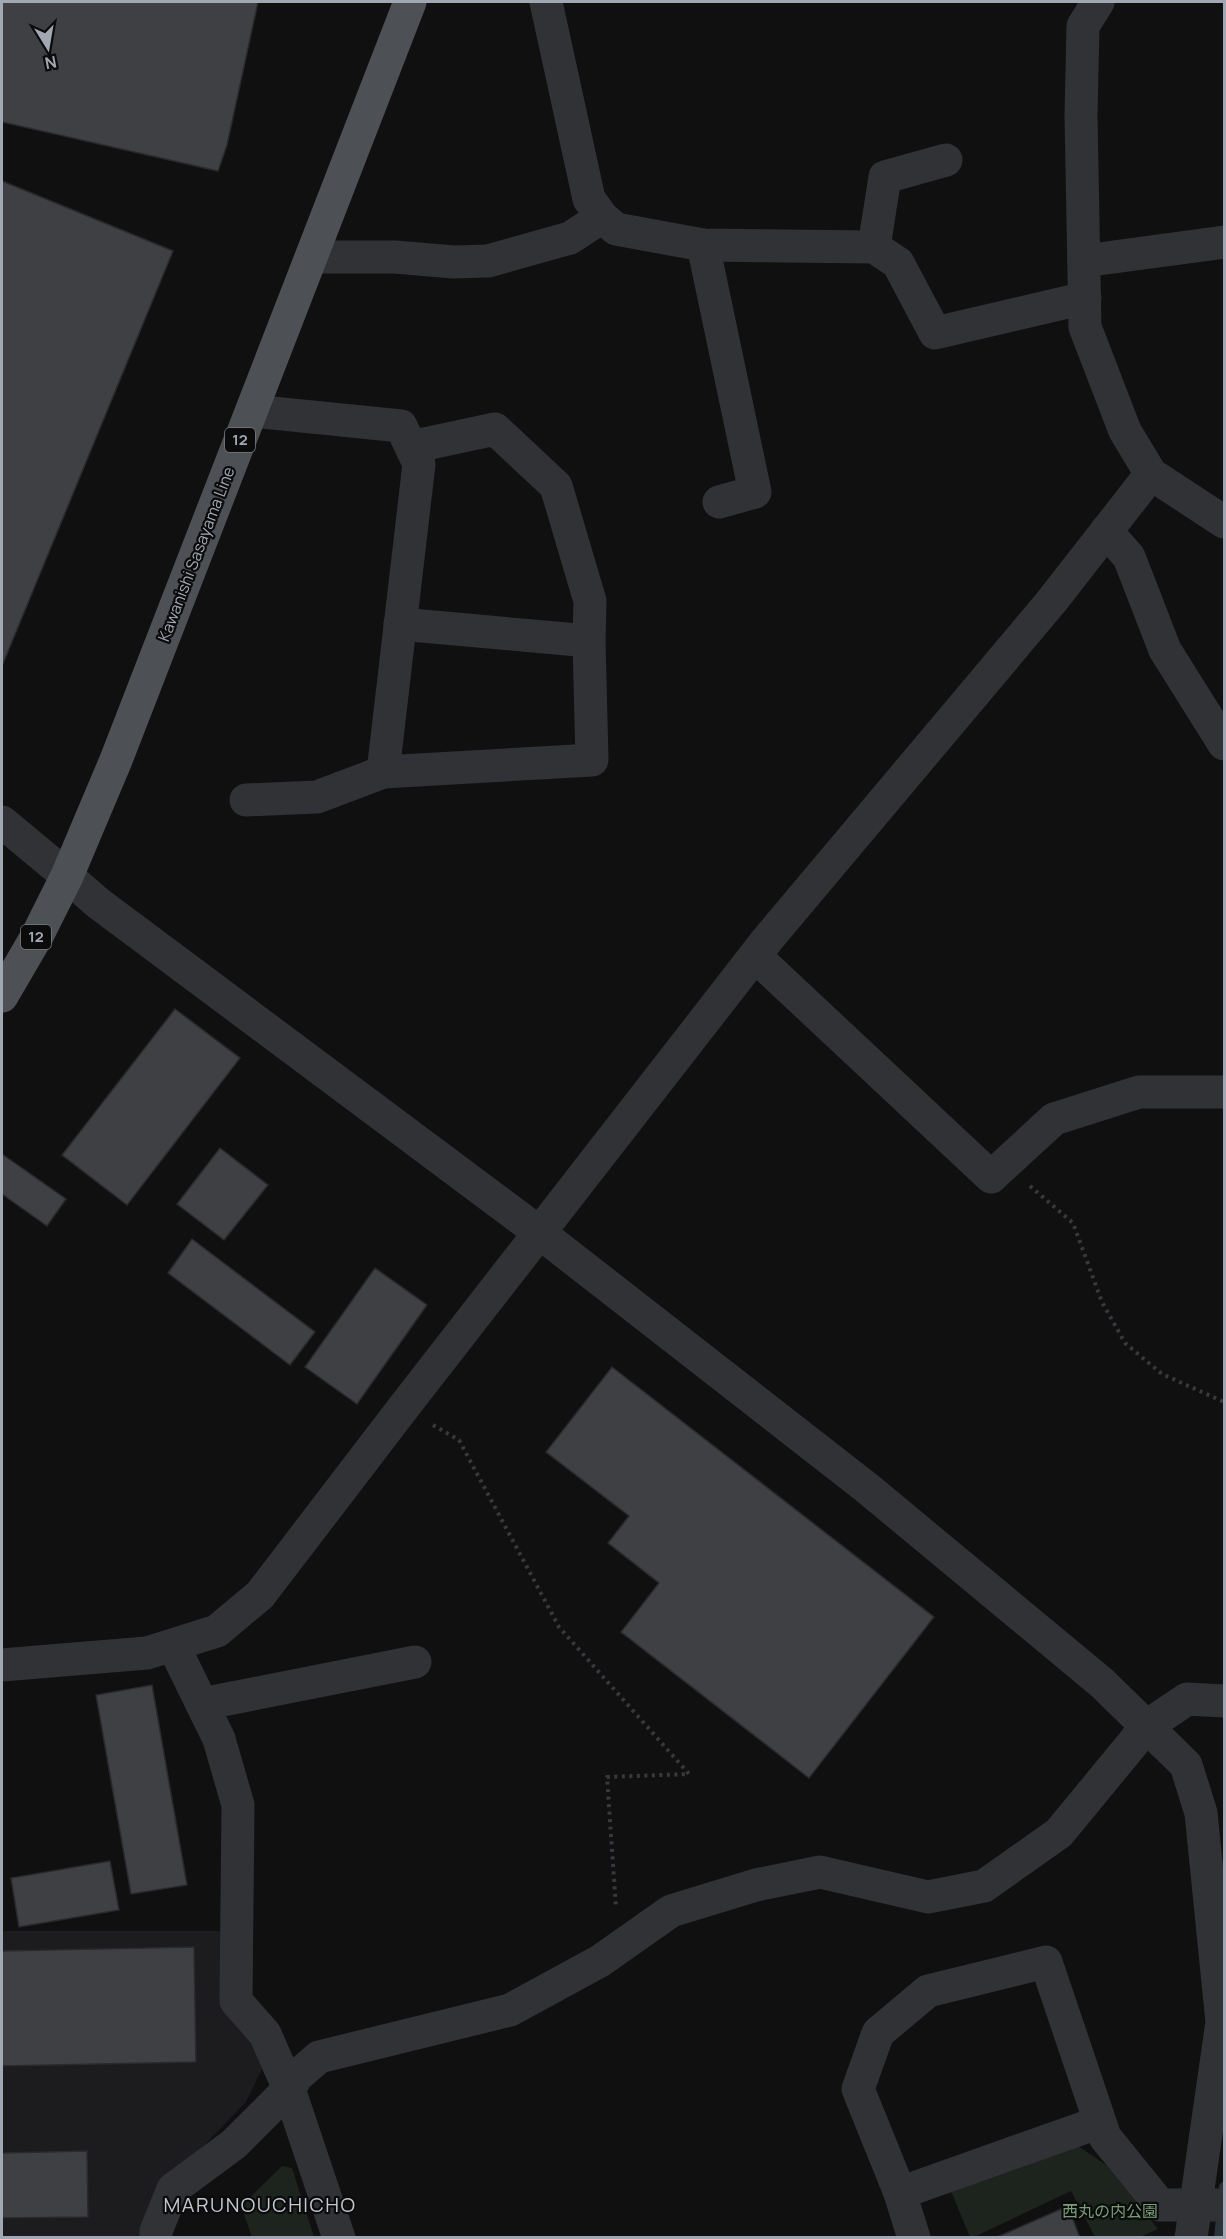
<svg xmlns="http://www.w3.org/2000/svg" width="1226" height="2239" font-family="Manrope,'Noto Sans JP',sans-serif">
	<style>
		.built { fill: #1c1c1e }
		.green { fill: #1c241d }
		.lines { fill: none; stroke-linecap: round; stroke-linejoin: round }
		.stream { stroke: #29343a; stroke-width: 10 }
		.building { fill: #3f4044; stroke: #2a2a2d; stroke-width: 1.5 }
		.path { stroke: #373a3d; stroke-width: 4; stroke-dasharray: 3 4.5; stroke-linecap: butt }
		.minor { stroke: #313236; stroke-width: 33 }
		.tertiary { stroke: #313236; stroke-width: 33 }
		.primary { stroke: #4d5055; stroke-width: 33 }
		.labels { text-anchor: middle; stroke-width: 4.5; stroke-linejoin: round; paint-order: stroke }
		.shield { fill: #0b0b0c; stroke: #747981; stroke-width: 1.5 }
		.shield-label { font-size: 15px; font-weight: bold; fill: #a1a8b3 }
		.street-label { font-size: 16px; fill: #a1a8b3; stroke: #0b0b0c }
		.park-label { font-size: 16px; fill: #799e77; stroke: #0b0b0c }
		.quarter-label { font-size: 20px; letter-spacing: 1.5px; fill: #c2c7cf; stroke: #0b0b0c }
	</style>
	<rect width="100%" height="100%" fill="#101011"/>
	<!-- built -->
	<path class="built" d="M2,1931H228L227,2009L265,2063L246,2102L193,2157L151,2204L139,2237H2Z"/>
	<!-- green -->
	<g class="green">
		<path d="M1071,2141L1106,2165L1158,2229L1140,2237H1095L1071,2191L974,2237H970L951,2191Z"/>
		<path d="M282,2166L292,2168L314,2237H252L241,2206Z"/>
	</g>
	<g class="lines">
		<!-- stream -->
		<path class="stream" d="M1219,2238L1224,2187"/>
	</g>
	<!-- building -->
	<g class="building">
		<path d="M2,2H258L227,145L218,171L2,122Z"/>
		<path d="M2,181L173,251L2,666Z"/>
		<path d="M175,1009L240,1058L127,1205L62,1155Z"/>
		<path d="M220,1148L268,1185L224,1240L177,1204Z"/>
		<path d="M2,1154L66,1199L47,1226L2,1194Z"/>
		<path d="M192,1239L315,1332L290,1365L168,1273Z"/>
		<path d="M375,1268L427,1305L357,1404L305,1367Z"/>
		<path d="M612,1367L934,1617L809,1778L621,1632L659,1583L608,1543L629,1516L546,1452Z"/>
		<path d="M152,1685L187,1885L131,1894L96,1695Z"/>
		<path d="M110,1861L119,1910L19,1927L11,1878Z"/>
		<path d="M194,1947L196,2062L2,2066V1951Z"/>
		<path d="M87,2151L88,2217L2,2218V2153Z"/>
		<path d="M1068,2206L1080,2238H995Z"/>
	</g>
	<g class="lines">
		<!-- path -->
		<g class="path">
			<path d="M1030,1186L1073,1223L1102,1302L1125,1343L1162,1374L1224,1402"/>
			<path d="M433,1425L459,1440L559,1627L689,1774L607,1777L616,1908"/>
		</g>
		<!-- minor -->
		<g class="minor">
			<path d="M546,2L589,199L602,217L616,229L703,245L874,247L898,263L935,333L1085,298"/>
			<path d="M1098,2L1083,26L1081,115L1085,327L1125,431L1151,474L1224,522"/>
			<path d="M703,245L755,492L719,502"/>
			<path d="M874,247L885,177L946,160"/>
			<path d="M312,257H395L454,262L488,261L570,238L602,217"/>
			<path d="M1084,261L1224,242"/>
			<path d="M252,411L401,426L419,464L383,772L592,760L589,641L590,601L556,486L495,429L411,447"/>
			<path d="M1106,531L1129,557L1165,650L1224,744"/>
			<path d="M400,624L589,641"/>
			<path d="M246,800L317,797L383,772"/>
			<path d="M2,822L67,876"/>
			<path d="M755,956L991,1177L1054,1119L1139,1092H1224"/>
			<path d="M173,1645L219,1739L238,1805L236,2001L265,2034L289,2089L339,2238"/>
			<path d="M2,1665L147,1653L217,1631L260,1595L403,1408L767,940L1051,602L1151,474"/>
			<path d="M202,1704L415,1662"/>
			<path d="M1100,2122L900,2193L858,2089L878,2033L928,1991L1046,1962L1100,2122L1105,2137L1160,2205H1224"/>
			<path d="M900,2193L914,2238"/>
			<path d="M156,2238V2231L173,2189L234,2144L289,2089L297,2076L319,2057L510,2010L600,1961L671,1911L756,1885L820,1872L928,1897L984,1886L1059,1833L1147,1726L1187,1699L1224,1701"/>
		</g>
		<!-- tertiary -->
		<path class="tertiary" d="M67,876L98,903L540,1233L867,1488L1102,1683L1186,1765L1201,1813L1222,2022L1191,2238"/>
		<!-- primary -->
		<path class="primary" d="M2,996L37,936L67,876L116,760L410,2"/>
	</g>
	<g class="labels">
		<!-- shield labels -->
		<g class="shield">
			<rect x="225" y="428" width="30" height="24" rx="4.5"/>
			<rect x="21" y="925" width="30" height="24" rx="4.5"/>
		</g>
		<g class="shield-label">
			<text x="240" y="445">12</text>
			<text x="36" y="942">12</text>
		</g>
		<!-- street labels -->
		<g class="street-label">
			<text transform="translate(196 554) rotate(-69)" y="6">Kawanishi Sasayama Line</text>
		</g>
		<!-- park labels -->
		<g class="park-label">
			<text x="1110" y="2217">西丸の内公園</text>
		</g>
		<!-- quarter labels -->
		<g class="quarter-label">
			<text x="260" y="2212">MARUNOUCHICHO</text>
		</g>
	</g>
	<!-- border -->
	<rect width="1226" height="2239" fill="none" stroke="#a1a8b3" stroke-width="6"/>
	<!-- north arrow -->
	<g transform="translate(48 48) rotate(169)" stroke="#0b0b0c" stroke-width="4.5" paint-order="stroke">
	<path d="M0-4.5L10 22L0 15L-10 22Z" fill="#a1a8b3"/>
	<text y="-9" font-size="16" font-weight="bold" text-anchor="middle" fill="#a1a8b3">N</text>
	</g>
</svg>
